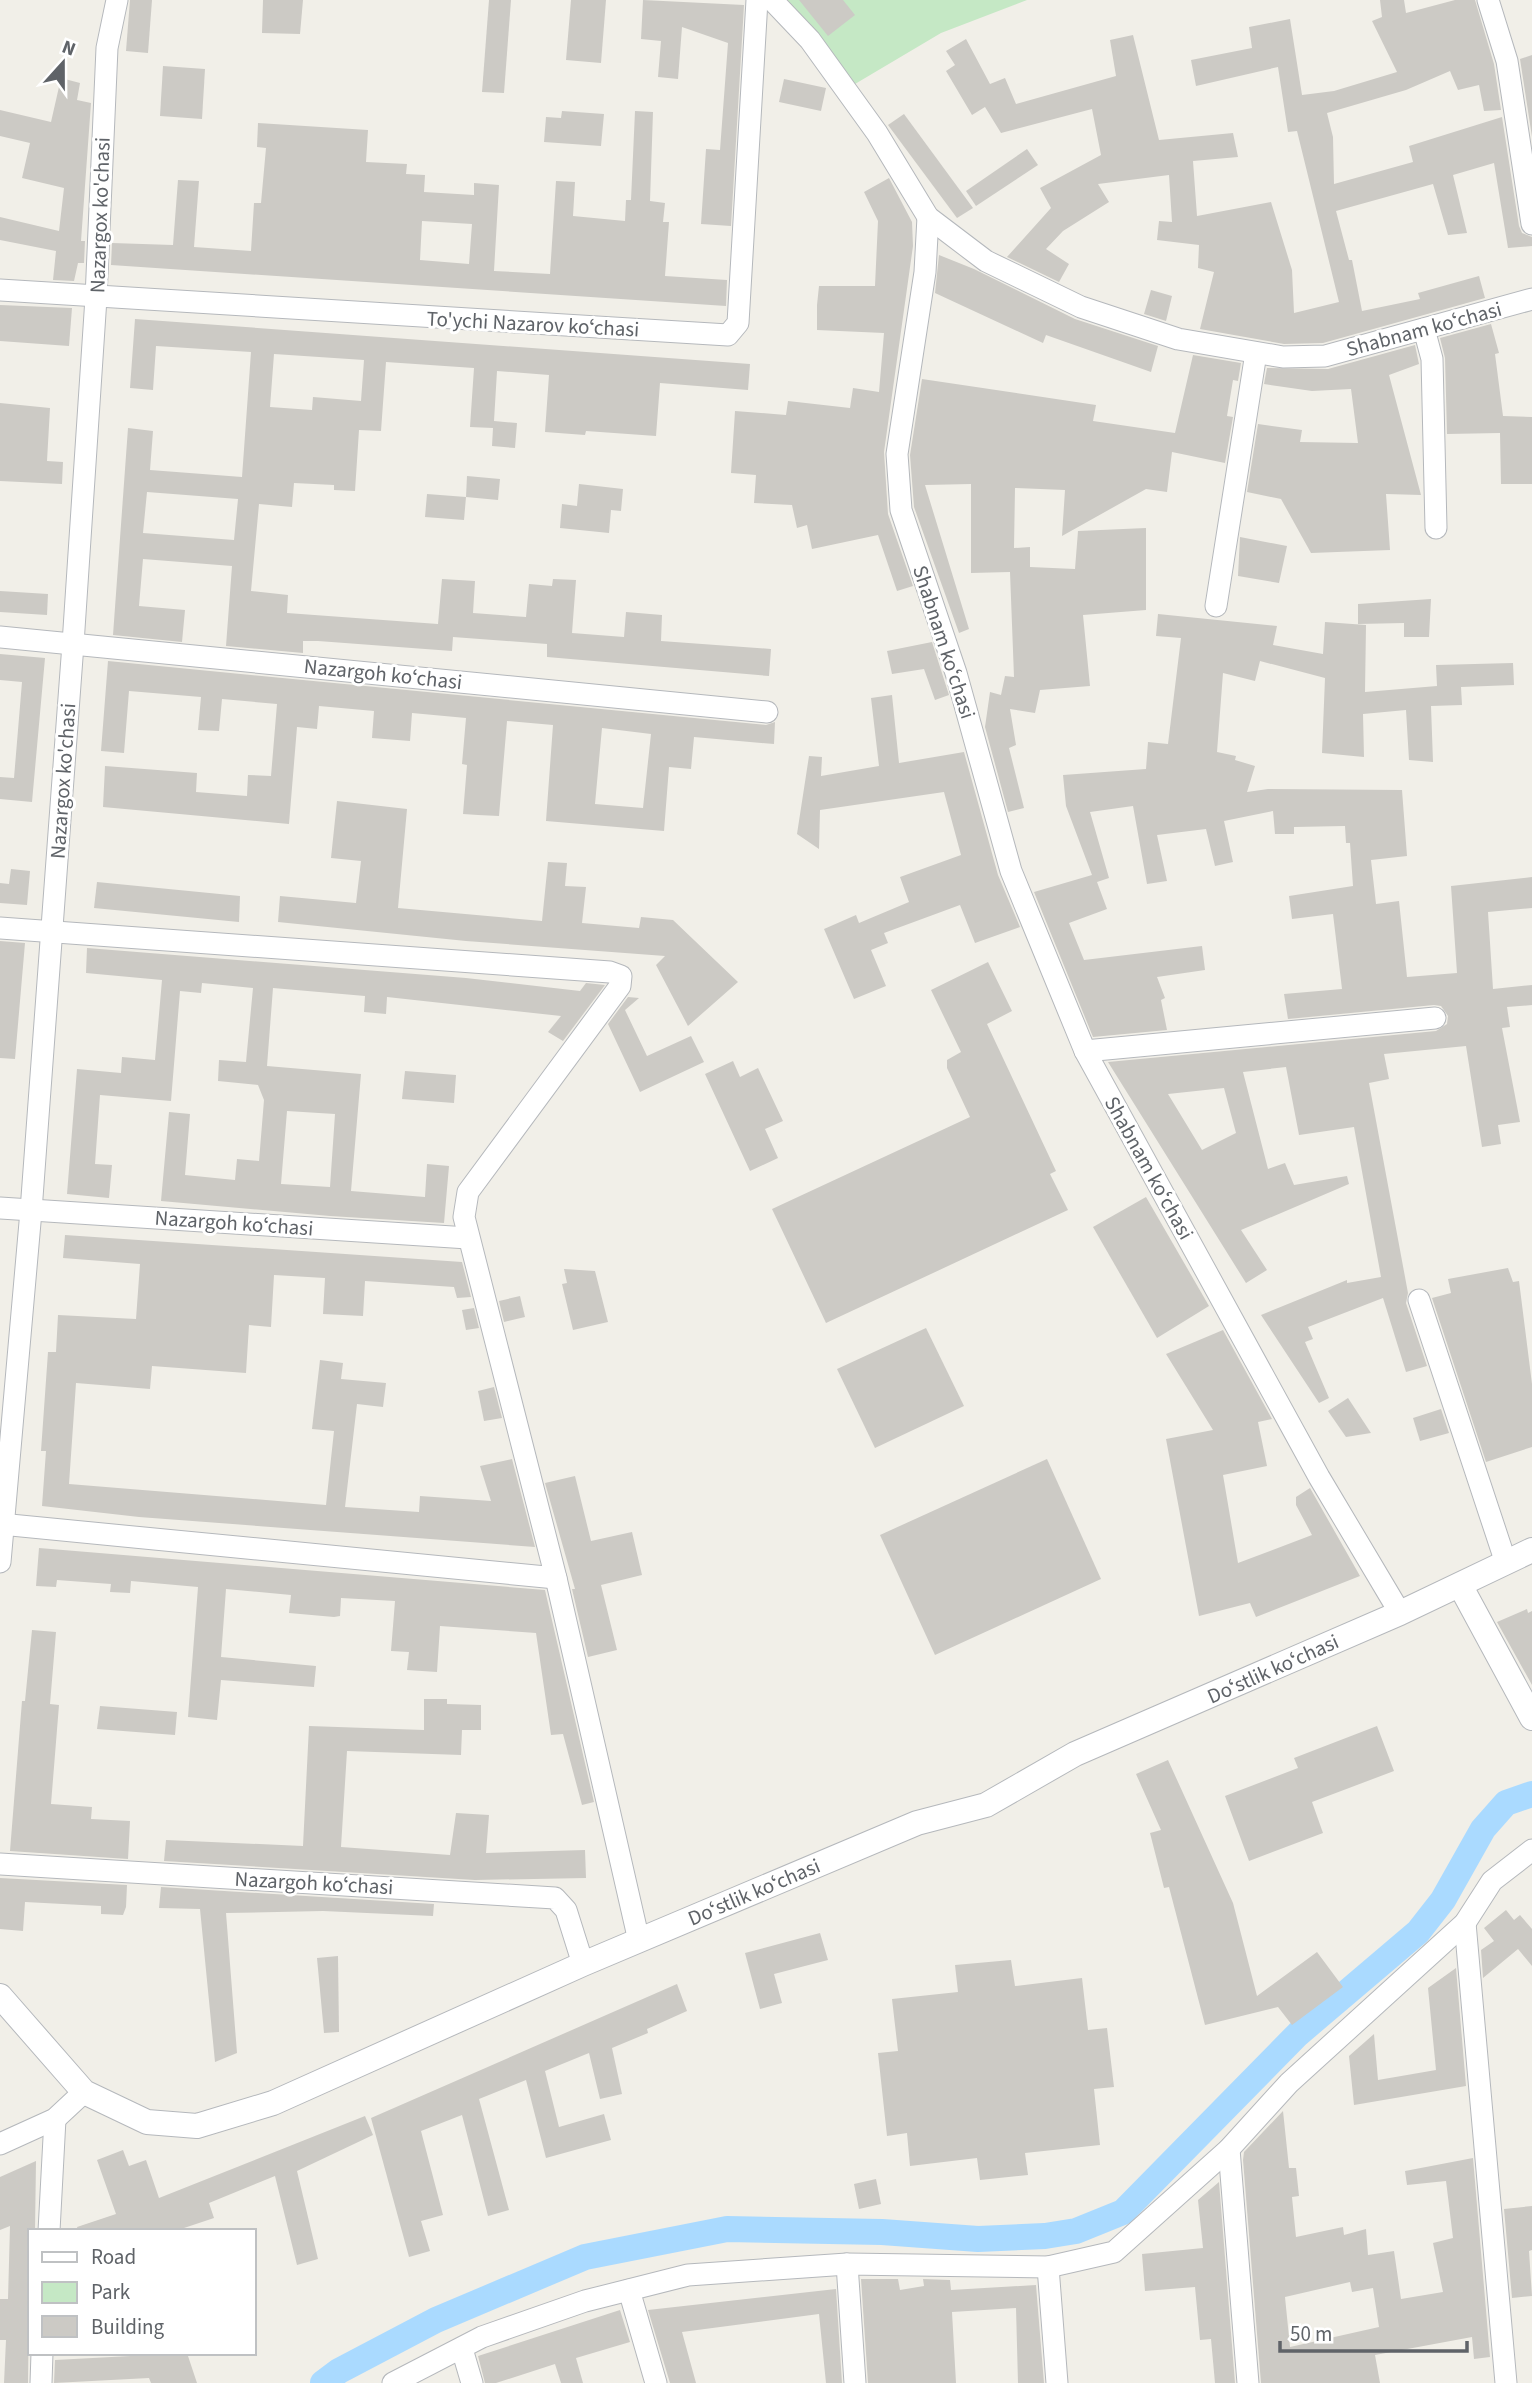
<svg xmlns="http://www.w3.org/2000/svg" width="1532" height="2383" font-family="'Source Sans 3',sans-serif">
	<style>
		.green { fill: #c5e8c5 }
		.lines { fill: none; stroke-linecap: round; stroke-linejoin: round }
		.canal { stroke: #aadaff; stroke-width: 26 }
		.building { fill: #cccac5; fill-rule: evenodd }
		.minor-casing { stroke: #b5b8bc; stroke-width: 23 }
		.tertiary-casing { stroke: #b5b8bc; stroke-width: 26 }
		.minor { stroke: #fff; stroke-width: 21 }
		.tertiary { stroke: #fff; stroke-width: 24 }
		.labels { text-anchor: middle; stroke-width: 6; stroke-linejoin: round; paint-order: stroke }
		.street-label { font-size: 21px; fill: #5f6368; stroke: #fff }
	</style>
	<rect width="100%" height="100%" fill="#f1efe8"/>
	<!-- green -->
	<path class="green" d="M787,0H1027L941,33L855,84Z"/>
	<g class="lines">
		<!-- canal -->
		<path class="canal" d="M323,2383L339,2371L436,2320L585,2257L727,2229L882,2232L978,2239L1045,2236L1076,2231L1123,2212L1298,2034L1418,1932L1443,1900L1483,1829L1506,1803L1532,1794"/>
	</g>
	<!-- building -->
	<g class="building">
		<path d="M130,0H152L148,53L126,51Z"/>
		<path d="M263,0H303L300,34L262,33Z"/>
		<path d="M489,0H511L504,93L482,92Z"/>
		<path d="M571,0H606L601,63L566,60Z"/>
		<path d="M643,0L744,5L731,226L701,224L706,149L720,150L728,43L682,27L678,79L658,77L661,41L641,39Z"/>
		<path d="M799,0H843L855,15L828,36Z"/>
		<path d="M1380,0H1404L1406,13L1455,0H1475L1494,64L1501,110L1484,111L1479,85L1458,90L1450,71L1406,90L1327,113L1333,137L1334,184L1413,162L1409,146L1502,117L1519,226L1522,233L1532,237V246L1508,248L1494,163L1453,175L1467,233L1448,235L1433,184L1336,211L1349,260H1352L1362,311L1420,299L1418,293L1479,276L1485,298L1323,343L1284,344L1200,329L1214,272L1198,268L1199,245L1157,240L1159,221L1172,222L1169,175L1098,184L1109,202L1063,231L1046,249L1069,264L1059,282L1007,257L1051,208L1040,188L1101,155L1092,109L1001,133L985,107L972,115L946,71L955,65L946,51L966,39L990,84L1005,78L1016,104L1116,76L1110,40L1133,35L1159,140L1233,133L1238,157L1193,161L1197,216L1271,202L1292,270L1294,313L1339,302L1297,131L1288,132L1278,67L1196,86L1191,60L1252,48L1249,27L1290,19L1302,95L1334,91L1397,72L1372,21L1382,17Z"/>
		<path d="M1532,55V137L1520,59Z"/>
		<path d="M163,66L205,69L202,119L160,116Z"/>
		<path d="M61,78L80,83L77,100L91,103L81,241H85L84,263H78L74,281L53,280L56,251L0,240V217L59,231L64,188L22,178L30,143L0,136V110L51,122Z"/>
		<path d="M784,79L826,88L821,111L779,102Z"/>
		<path d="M562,111L604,114L601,146L544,142L546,117L561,118Z"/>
		<path d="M635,111L653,112L650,201L665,203L663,222H669L665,276L727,280L726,306L111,265L112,243L173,245L178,180L199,181L194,247L251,251L254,203H261L266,148L257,147L258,123L368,130L366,162L407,164L406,174L425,175L424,192L474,195V183L499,185L494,271L550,274L556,181L575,182L573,216L625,221L626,200H631ZM422,221L472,224L469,264L420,260Z"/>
		<path d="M904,114L973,208L957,218L888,125Z"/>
		<path d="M1027,149L1038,165L976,206L966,191Z"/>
		<path d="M889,178L912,222L913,246L884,452L888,514L913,586L897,591L878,535L812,549L807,525L797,528L792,505L754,503L756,475L731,473L735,411L786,415L788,401L850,408L853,388L879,392L884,333L817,330V305L819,286H875L878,221L864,192Z"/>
		<path d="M939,255L974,269L1075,319L1158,346L1151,372L1046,335L1043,343L935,293Z"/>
		<path d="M1151,290L1172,296L1166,321L1144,314Z"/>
		<path d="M0,305L72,308L69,346L0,341Z"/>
		<path d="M135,319L750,364L748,390L660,383L656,436L586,431L585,435L545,432L549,375L497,371L494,421L517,423L515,448L492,446L493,428L470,427L474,368L386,362L381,431L359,430L355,491L334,490V485L294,483L292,507L259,504L251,591L288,595L287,613L438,624L442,579L475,581L473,613L526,617L529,584L552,586L553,579L576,580L572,633L624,637L626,612L662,615L661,641L771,649L769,676L547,657V644L453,637L452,651L318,641H303V653L226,646L232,566L143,559L139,606L185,610L182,642L113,635L128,428L153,431L150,470L242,477L251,352L156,346L153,390L130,388ZM274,354L364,360L361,401L313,397L312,410L270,407ZM147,492L238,499L234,540L143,533Z"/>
		<path d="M1491,324L1499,353L1495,354L1503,416L1532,417V484H1501L1500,433L1447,434L1445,358L1440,338Z"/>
		<path d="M1415,345L1419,364L1389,375L1421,495L1386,494L1390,550L1311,553L1281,499L1247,492L1258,424L1302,430L1300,442L1358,443L1351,389L1312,391L1264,384L1267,368L1328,369Z"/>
		<path d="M1193,355L1241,363L1238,381L1233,380L1227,416L1233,417L1225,463L1172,452L1167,492L1146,489L1062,536L1065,490L1015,488L1014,548L1030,547V567L1075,569L1078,531L1146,528V610L1083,615L1090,686L1040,690L1035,713L1010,709L1016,745L1009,748L1024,808L1008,812L985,727L990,692L1001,695L1005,676L1014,677L1010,572L971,573V484L925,485L969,629L959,633L914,507L910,455L922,379L1096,405L1093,421L1175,433Z"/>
		<path d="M0,403L50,408L47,461L63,462L62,484L0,481Z"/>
		<path d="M467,476L500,479L498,500L466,497Z"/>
		<path d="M579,484L623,489L621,511L611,510L609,533L560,528L562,504L577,506Z"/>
		<path d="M427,494L466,497L464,520L425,517Z"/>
		<path d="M1240,537L1287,546L1279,583L1238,576Z"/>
		<path d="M0,591L48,594L47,615L0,612Z"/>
		<path d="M1431,599L1429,637H1404V623L1358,624V604Z"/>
		<path d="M1158,614L1277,626L1273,645L1323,654L1325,622L1366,625L1365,692L1437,686L1436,665L1513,663L1514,685L1461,687L1462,705L1431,706L1433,762L1409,760L1406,710L1363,714L1364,757L1322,753L1325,678L1260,661L1255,681L1223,673L1217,752L1236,756L1235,760L1255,766L1247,792L1268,789L1402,790L1407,856L1371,860L1376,904L1399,901L1407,977L1457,973L1451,886L1532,877V908L1488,912L1493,989L1532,985V1005L1507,1007L1510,1027L1502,1028L1520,1122L1498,1125L1501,1144L1482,1147L1466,1046L1384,1054L1389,1079L1369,1083L1408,1293L1406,1303L1427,1366L1406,1372L1383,1298L1308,1327L1313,1339L1305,1342L1329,1398L1319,1403L1261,1315L1347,1280V1283L1381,1277L1354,1127L1299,1135L1286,1067L1243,1072L1268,1169L1285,1163L1294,1185L1347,1176L1349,1184L1241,1230L1267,1270L1246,1283L1108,1062L1436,1031L1447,1024L1448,1016L1441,1006L1434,1005L1288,1019L1284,994L1342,989L1333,914L1292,919L1289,896L1353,886L1350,843H1346L1345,826L1294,827V834H1275L1273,811L1224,821L1233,862L1215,866L1206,829L1157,835L1167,881L1147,884L1133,806L1090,812L1109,878L1097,882L1107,909L1069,923L1084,960L1202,946L1205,970L1157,977L1165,998L1161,1000L1167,1030L1093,1037L1034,892L1092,875L1066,806L1063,775L1146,769L1148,742L1168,744L1181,638L1156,636ZM1224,1088L1236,1133L1202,1150L1168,1094Z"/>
		<path d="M932,642L949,695L935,700L924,669L892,674L887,651Z"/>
		<path d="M0,654L45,658L32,802L0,799V777L14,778L22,682L0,680Z"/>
		<path d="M108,661L766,725L775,722L774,744L694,737L691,769L669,767L664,831L546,821L553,725L507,721L499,816L478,815L463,814L467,765L462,764L466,718L412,713L410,741L372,738L374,711L319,706L317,729L297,727L289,824L103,807L105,766L197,773L196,792L247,796L248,775L271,776L277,704L222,699L219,731L198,730L201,697L129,691L124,753L101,751ZM602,728L651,734L643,808L595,804Z"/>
		<path d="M892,695L899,763L964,752L998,875L1020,927L975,943L960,905L884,933L888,943L871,950L886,986L854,999L824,929L856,915L859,923L909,902L900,877L961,855L944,792L820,810L819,849L797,834L809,756L822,757L821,776L879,766L871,698Z"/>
		<path d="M337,801L407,809L398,908L542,921L548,862L567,863L565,886L586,887L582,923L639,928L641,917L673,920L738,982L688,1026L656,965L665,956L466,941L278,922L280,896L356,903L361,861L331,858Z"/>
		<path d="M11,869L30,871L27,905L0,903V883L9,884Z"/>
		<path d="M97,882L240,896L239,922L94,908Z"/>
		<path d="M0,941L25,943L15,1059L0,1058Z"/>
		<path d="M87,948L466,978L580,991L586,983L605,985L563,1041L548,1032L561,1016L387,997L386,1014L364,1012L365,996L273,988L267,1066L361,1074L351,1191L425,1197L427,1164L449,1166L444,1223L330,1216L161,1201L169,1112L190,1114L185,1175L235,1180L237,1159L259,1161L264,1100L258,1085L218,1081L219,1060L246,1062L253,988L202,983L201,993L180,991L171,1101L100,1095L95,1164L112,1165L109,1198L67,1194L77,1069L121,1073L122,1057L155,1060L162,980L86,973ZM287,1111L335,1114L330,1187L281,1184Z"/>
		<path d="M988,962L1012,1011L987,1024L1056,1171L1050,1174L1068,1210L826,1323L772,1209L970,1117L947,1068V1060L961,1052L931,990Z"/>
		<path d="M628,997L639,998L625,1010L647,1056L691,1036L704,1062L640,1092L608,1024Z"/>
		<path d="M733,1061L740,1077L758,1068L783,1121L765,1129L778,1158L750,1171L705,1074Z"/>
		<path d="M405,1071L456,1075L454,1103L402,1099Z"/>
		<path d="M1146,1197L1209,1306L1157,1338L1093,1227Z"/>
		<path d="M65,1235L462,1262L471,1297L457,1298L454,1287L365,1281L363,1316L323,1314L325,1278L274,1275L271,1327L249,1325L246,1373L152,1366L150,1389L76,1383L69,1484L326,1505L334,1431L312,1429L320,1360L343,1363L341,1379L386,1383L383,1407L357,1404L345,1507L419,1512L420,1496L491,1501L480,1466L512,1459L535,1547L139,1517L42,1506L46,1451H41L48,1352H56L58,1315L136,1319L140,1264L63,1258Z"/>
		<path d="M1508,1268L1513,1282L1519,1281L1532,1384V1447L1486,1462L1432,1298L1451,1293L1448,1279Z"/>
		<path d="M564,1269L595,1271L608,1322L573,1330L562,1284L567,1283Z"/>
		<path d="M520,1296L525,1317L504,1322L499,1301Z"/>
		<path d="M474,1308L479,1328L466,1330L462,1310Z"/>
		<path d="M926,1328L964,1406L875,1448L837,1369Z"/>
		<path d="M1223,1330L1272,1419L1258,1422L1267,1466L1223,1475L1238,1563L1312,1535L1296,1505V1497L1310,1488L1360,1576L1256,1617L1250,1603L1199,1616L1166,1439L1213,1430L1166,1354Z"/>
		<path d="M494,1387L502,1418L484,1421L478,1391Z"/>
		<path d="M1348,1398L1371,1433L1346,1437L1328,1411Z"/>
		<path d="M1441,1409L1449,1433L1420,1441L1413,1418Z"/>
		<path d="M1047,1459L1101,1579L935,1655L880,1535Z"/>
		<path d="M575,1476L591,1541L632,1532L642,1575L601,1585L617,1650L588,1657L572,1589H575L545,1483Z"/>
		<path d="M39,1548L545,1590L594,1802L582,1805L563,1734L551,1735L536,1633L440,1626L437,1672L407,1670L409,1652L391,1651L395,1601L341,1598L340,1616L334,1617L289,1613L291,1595L226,1589L221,1657L316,1666L314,1687L221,1680L217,1720L188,1717L198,1587L131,1581L130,1593L110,1592L111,1584L57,1580L56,1587L36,1586Z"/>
		<path d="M1527,1609L1528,1613L1532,1611V1685L1497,1622Z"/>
		<path d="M32,1630L56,1632L50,1704L59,1705L51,1804L92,1807L91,1819L130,1821L128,1859L10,1851L22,1701H25Z"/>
		<path d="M424,1699H447V1704L481,1705V1730H462L461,1755L347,1751L341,1847L450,1855L456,1813L489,1815L486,1853L585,1850L586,1878L475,1880L164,1861L166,1840L303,1846L309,1726L424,1730Z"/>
		<path d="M100,1706L177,1712L175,1735L97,1729Z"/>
		<path d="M1377,1726L1394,1771L1312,1802L1323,1833L1249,1861L1225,1796L1298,1768L1294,1758Z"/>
		<path d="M1168,1760L1233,1903L1257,1996L1317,1952L1343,1987L1292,2025L1278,2007L1205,2025L1169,1887L1164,1888L1150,1833L1161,1830L1136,1774Z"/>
		<path d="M0,1878L127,1885L126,1907L123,1915L101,1914V1906L25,1902L23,1931L0,1929Z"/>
		<path d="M161,1887L434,1904L433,1916L323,1911L226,1913L237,2053L215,2062L200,1909L159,1908Z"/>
		<path d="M1506,1910L1514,1920L1520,1915L1532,1929V1966L1518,1949L1483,1978L1481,1950L1494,1941L1484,1928Z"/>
		<path d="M820,1933L828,1960L774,1974L782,2003L760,2009L745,1953Z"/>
		<path d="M338,1956L339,2032L324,2033L317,1958Z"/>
		<path d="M1011,1960L1015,1986L1082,1978L1088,2030L1107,2028L1114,2087L1094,2089L1100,2145L1025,2153L1028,2175L980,2180L977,2158L910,2166L907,2133L887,2136L878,2053L898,2051L892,1999L958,1992L955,1965Z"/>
		<path d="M1456,1968L1466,2086L1354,2105L1349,2056L1374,2034L1378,2080L1436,2070L1428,1988Z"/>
		<path d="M677,1984L687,2011L647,2029L648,2033L612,2048L622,2094L600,2099L589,2053L545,2071L559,2127L604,2114L611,2140L546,2158L526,2080L479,2099L509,2210L488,2216L462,2115L421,2131L443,2215L421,2221L430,2251L409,2257L371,2118Z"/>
		<path d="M1283,2111L1289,2168H1296L1299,2196L1292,2197L1296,2237L1343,2227L1344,2235L1366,2229L1368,2255L1394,2251L1401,2299L1443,2292L1433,2243L1453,2238L1446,2181L1407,2185L1405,2171L1473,2158L1490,2357L1474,2359L1472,2337L1375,2355L1380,2383H1261L1243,2160L1244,2152ZM1350,2282L1352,2292L1373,2288L1379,2327L1290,2347L1285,2297Z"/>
		<path d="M365,2116L373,2135L297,2171L318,2259L297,2265L275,2176L209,2203L214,2218L175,2231H78L77,2227L116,2214L97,2160L123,2150L129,2166L146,2160L159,2198Z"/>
		<path d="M36,2161L35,2231H30L28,2383H4L6,2340H0V2299H8L10,2226L0,2230V2177Z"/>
		<path d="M876,2179L881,2204L859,2209L854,2184Z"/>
		<path d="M1219,2182L1235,2383H1215L1211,2339L1200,2340L1195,2287L1145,2291L1142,2254L1203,2248L1198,2200Z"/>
		<path d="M1532,2206V2250L1529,2251L1532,2296L1512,2298L1504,2209Z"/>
		<path d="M861,2279H898L900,2290L924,2286L923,2279L950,2280L951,2290L1036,2285L1044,2383H1018L1016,2308L952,2312L956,2383H868Z"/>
		<path d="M836,2289L842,2383H826L819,2314L682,2332L696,2383H670L648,2310Z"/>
		<path d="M620,2310L630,2342L576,2358L583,2383H561L555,2364L496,2383H485L478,2356Z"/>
		<path d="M187,2353L197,2383H151L149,2378L54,2383L55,2360Z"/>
	</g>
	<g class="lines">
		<!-- minor casing -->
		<g class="minor-casing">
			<g id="minor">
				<path d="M772,0L810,40L877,133L928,217L986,261L1081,307L1178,339L1283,357L1325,356L1532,299"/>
				<path d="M1488,0L1507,61L1532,224"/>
				<path d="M928,217L925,272L897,454L901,510L956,673L1011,871L1085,1051L1319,1477L1400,1613"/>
				<path d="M0,290L728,335L738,323L757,0"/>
				<path d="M1424,329L1432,359L1436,528"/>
				<path d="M1216,606L1256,353"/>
				<path d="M0,637L767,712"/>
				<path d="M0,928L610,972L621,976L620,986L468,1192L464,1217L556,1578L639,1941"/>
				<path d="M1085,1051L1435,1018"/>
				<path d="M0,1208L468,1238"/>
				<path d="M1419,1300L1506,1563"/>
				<path d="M0,1524L556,1578"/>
				<path d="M0,1562L31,1211L73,644L96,298L107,48L117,0"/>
				<path d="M0,1864L555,1898L566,1910L583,1964"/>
				<path d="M1465,1923L1506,2383"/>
				<path d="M0,2144L55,2119L84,2092"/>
				<path d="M1229,2149L1248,2383"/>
				<path d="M49,2231L55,2119"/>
				<path d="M847,2264L855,2383"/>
				<path d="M1048,2267L1057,2383"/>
				<path d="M629,2290L656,2383"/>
				<path d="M462,2349L472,2383"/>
				<path d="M41,2383L42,2353"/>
				<path d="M393,2383L482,2337L585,2301L688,2275L847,2264L1048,2267L1114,2252L1229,2149L1289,2083L1465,1923L1492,1881L1532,1850"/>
			</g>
		</g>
		<!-- tertiary casing -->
		<g class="tertiary-casing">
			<g id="tertiary">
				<path d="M1460,1585L1532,1718"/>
				<path d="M0,1996L84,2092L147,2122L197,2126L273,2103L583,1964L917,1823L986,1805L1075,1754L1400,1613L1532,1550"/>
			</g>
		</g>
		<!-- minor -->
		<use href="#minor" class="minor"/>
		<!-- tertiary -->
		<use href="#tertiary" class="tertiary"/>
	</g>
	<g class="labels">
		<!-- street labels -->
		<g class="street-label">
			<text transform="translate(100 215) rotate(-88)" y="7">Nazargox ko'chasi</text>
			<text transform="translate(533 324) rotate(3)" y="7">To'ychi Nazarov koʻchasi</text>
			<text transform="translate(1424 329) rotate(-15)" y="7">Shabnam koʻchasi</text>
			<text transform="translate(944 642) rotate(72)" y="7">Shabnam koʻchasi</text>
			<text transform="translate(383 674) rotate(6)" y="7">Nazargoh koʻchasi</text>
			<text transform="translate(63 781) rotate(-86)" y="7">Nazargox ko'chasi</text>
			<text transform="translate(1149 1168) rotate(61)" y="7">Shabnam koʻchasi</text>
			<text transform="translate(234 1223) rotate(4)" y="7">Nazargoh koʻchasi</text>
			<text transform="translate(1273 1669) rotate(-24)" y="7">Doʻstlik koʻchasi</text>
			<text transform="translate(314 1883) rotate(3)" y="7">Nazargoh koʻchasi</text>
			<text transform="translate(754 1892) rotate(-23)" y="7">Doʻstlik koʻchasi</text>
		</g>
	</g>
	<!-- legend -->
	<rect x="28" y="2229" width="228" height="126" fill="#ffffff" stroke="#bfc1c3" stroke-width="2"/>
	<rect x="42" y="2252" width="35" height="10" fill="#ffffff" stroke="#bfc1c3" stroke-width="2"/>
	<text x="91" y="2264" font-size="21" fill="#5f6368">Road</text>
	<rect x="42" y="2282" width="35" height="21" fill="#c5e8c5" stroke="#bfc1c3" stroke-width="2"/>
	<text x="91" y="2299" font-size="21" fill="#5f6368">Park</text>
	<rect x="42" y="2316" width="35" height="21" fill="#cccac5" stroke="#bfc1c3" stroke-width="2"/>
	<text x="91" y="2334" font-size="21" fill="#5f6368">Building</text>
	<!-- north arrow -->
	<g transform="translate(63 63) rotate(21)" stroke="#ffffff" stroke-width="5" paint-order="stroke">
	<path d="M0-5L12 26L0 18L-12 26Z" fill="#5f6368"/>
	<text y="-10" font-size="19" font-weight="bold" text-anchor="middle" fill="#5f6368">N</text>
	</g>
	<!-- scale -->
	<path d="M1280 2341v10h187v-10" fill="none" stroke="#5f6368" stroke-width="3.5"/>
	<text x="1290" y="2341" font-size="21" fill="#5f6368" stroke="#ffffff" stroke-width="5" paint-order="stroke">50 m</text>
</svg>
